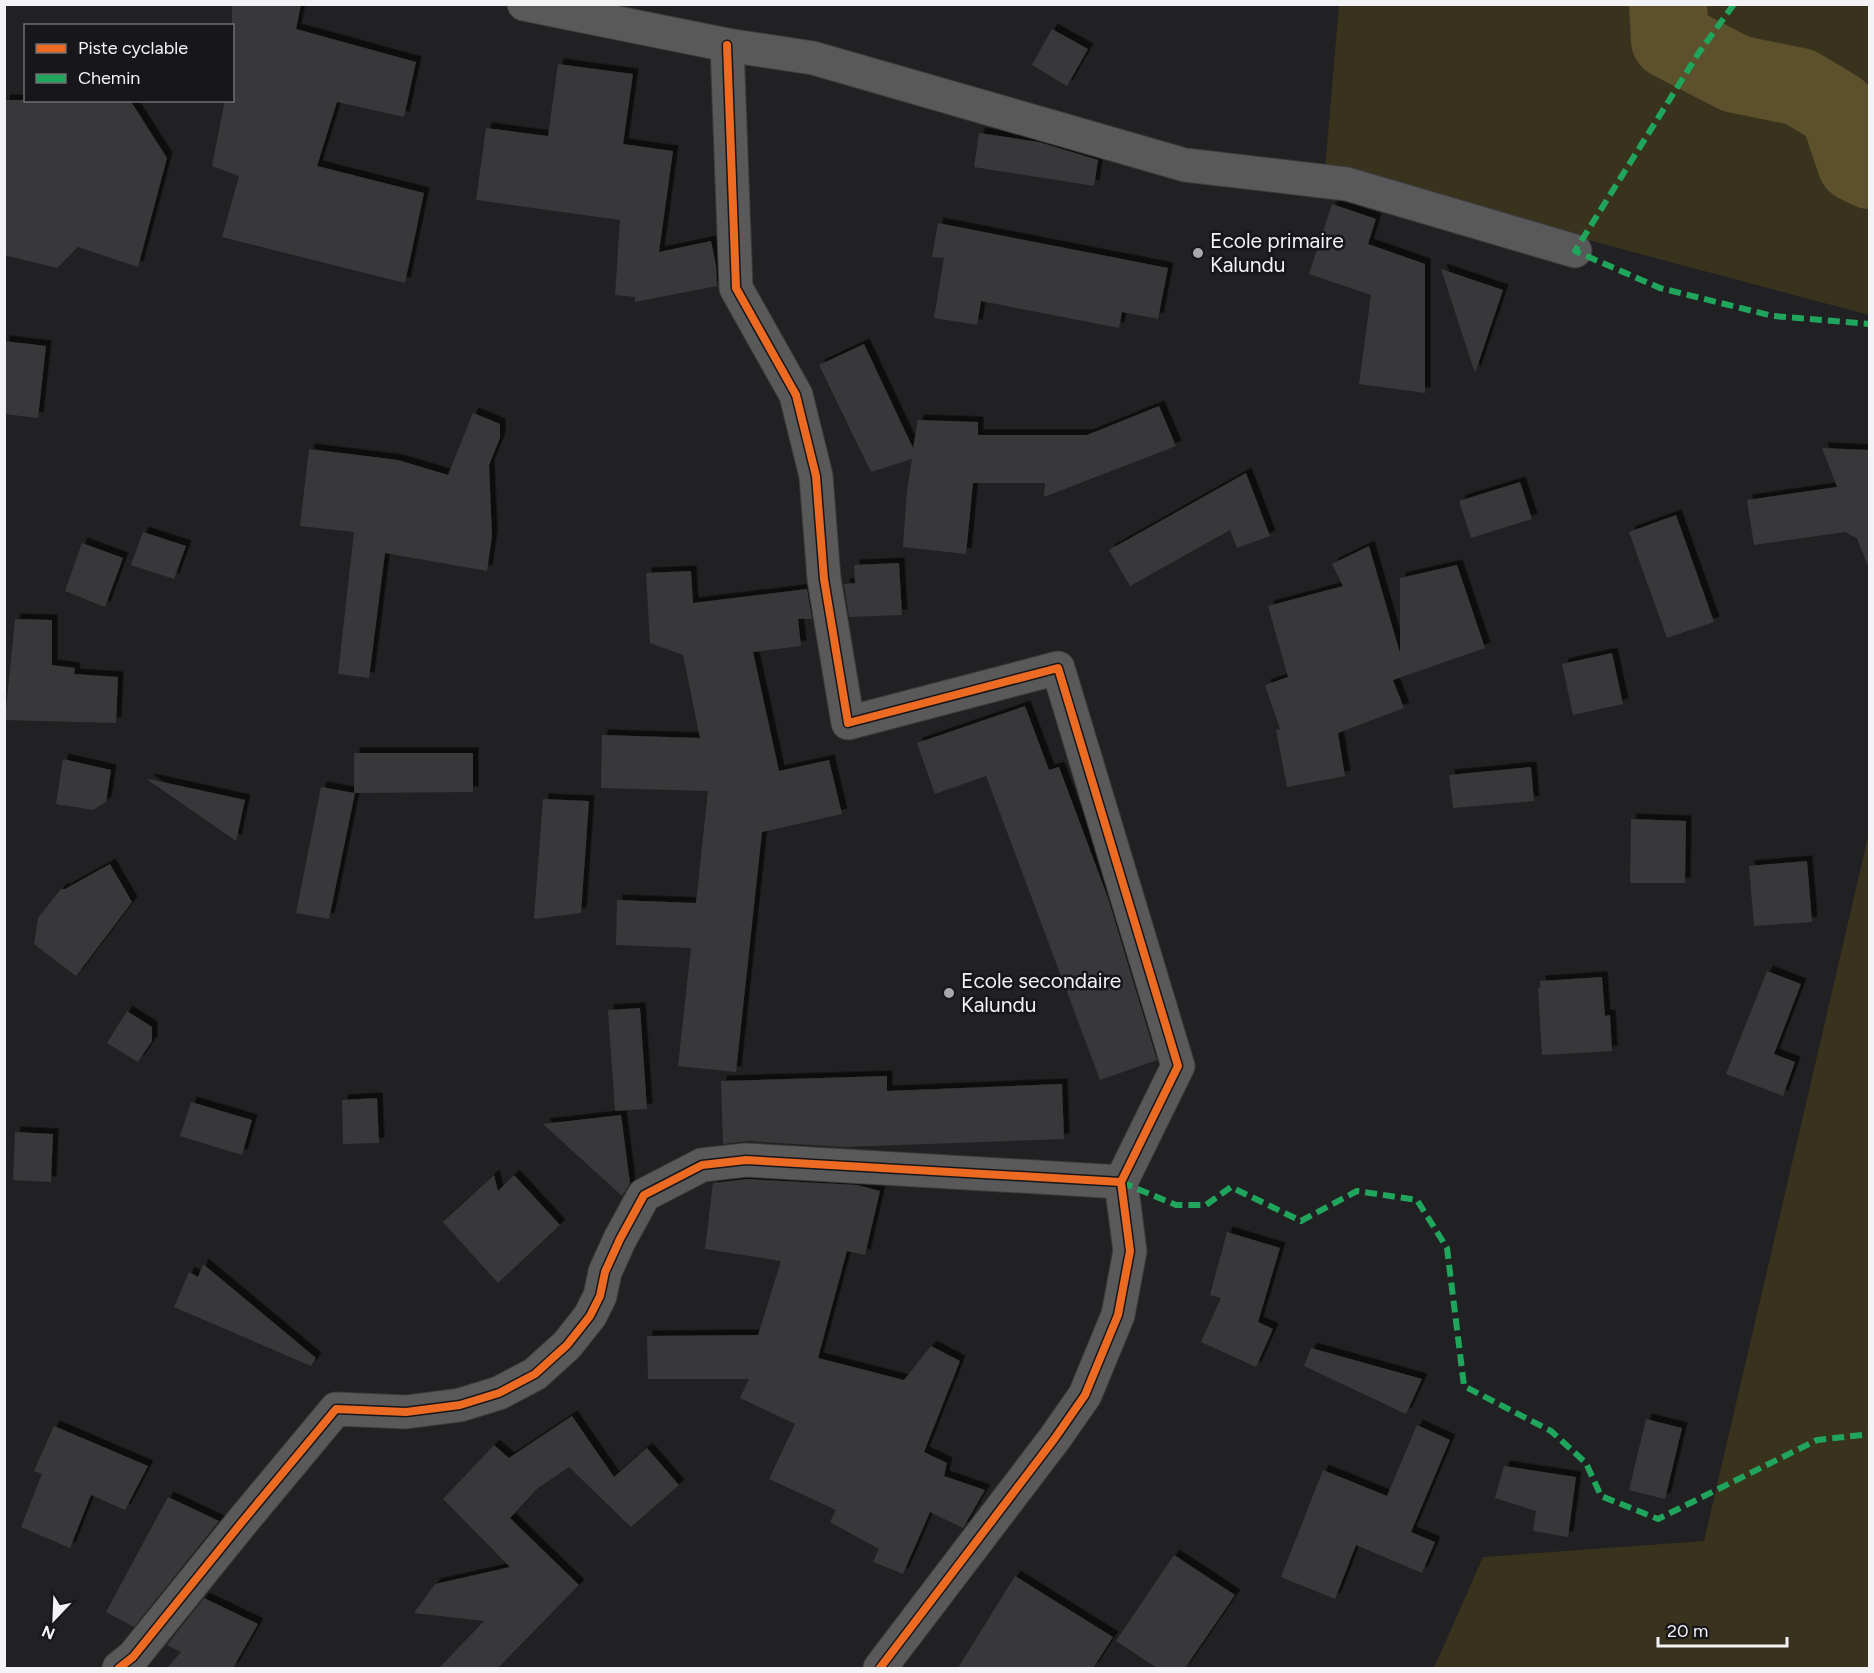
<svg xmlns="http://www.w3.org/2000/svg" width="1874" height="1673" font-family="Figtree,sans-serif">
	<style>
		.green { fill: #39331d }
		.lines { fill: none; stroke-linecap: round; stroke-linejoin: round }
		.river { stroke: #5c512c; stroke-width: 78 }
		.building { fill: #39383a; filter: url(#shadow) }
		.minor-casing { stroke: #3c3c3d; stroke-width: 35 }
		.minor { stroke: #59595a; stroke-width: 33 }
		.quiet { stroke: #20a55d; stroke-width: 6; stroke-dasharray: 12 6; stroke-linecap: butt }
		.cycleway-casing { stroke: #17161a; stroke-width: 11 }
		.cycleway { stroke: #ed6a23; stroke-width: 8 }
		.poi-dot { fill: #aaa8ab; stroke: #17161a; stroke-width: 2 }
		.labels { text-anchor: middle; stroke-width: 5; stroke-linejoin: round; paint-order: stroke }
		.poi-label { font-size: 21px; fill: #f3f2f5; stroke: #17161a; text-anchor: start }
	</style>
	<defs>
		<filter id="shadow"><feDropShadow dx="5.5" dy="-5.5" stdDeviation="0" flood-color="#0009"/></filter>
	</defs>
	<rect width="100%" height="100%" fill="#212022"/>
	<!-- green -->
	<g class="green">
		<path d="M1339,5H1869V315L1325,170Z"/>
		<path d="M1869,833V1668H1434L1483,1557L1704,1541Z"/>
	</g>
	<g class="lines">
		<!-- river -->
		<path class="river" d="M1668,4L1670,40L1736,74L1800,87L1838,110L1856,163L1870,170"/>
	</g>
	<!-- building -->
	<g class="building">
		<path d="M232,4H301L296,29L416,62L404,117L337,102L317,166L424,193L405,283L222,237L239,176L212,166L225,100H232Z"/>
		<path d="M1052,29L1088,49L1067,86L1032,65Z"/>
		<path d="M558,64L633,74L623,144L673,151L659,252L711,241L716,266L717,286L635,302V297L615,295L620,220L476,200L486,128L548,136Z"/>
		<path d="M4,100H130L167,158L138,267L78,247L57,268L4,255Z"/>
		<path d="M979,133L1039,142L1098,160L1094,186L974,167Z"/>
		<path d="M1332,204L1376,219L1368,244L1425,264V393L1359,384L1371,295L1309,274Z"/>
		<path d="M938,223L1168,268L1158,319L1122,312L1119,328L981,301L977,325L934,318L944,258L932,257Z"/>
		<path d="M1441,269L1503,290L1475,373Z"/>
		<path d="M4,341L46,346L38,418L4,414Z"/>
		<path d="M864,344L913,448L918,420L978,422V435H1087L1159,406L1176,446L1044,497L1045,483H973L966,554L903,547L907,490L912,459L871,472L819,365Z"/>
		<path d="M473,413L500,424V438L489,465L492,536L487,571L385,553L369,678L338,674L354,532L300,526L309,449L398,460L448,475Z"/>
		<path d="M1822,448L1869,450V563L1867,564L1857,538L1845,532L1754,545L1747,500L1837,487Z"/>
		<path d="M1246,473L1270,536L1237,548L1230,530L1130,586L1109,550Z"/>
		<path d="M1520,482L1532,519L1471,538L1459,501Z"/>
		<path d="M1676,515L1714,622L1667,638L1629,532Z"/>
		<path d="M143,532L186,546L174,579L131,565Z"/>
		<path d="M82,543L123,558L105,607L65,591Z"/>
		<path d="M1369,546L1400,653V578L1457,565L1485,648L1393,680L1404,708L1338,733L1345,776L1287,787L1276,730L1280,729L1265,685L1288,677L1268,606L1343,586L1332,564Z"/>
		<path d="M899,563L902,615L849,617L844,584L855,583L854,565Z"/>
		<path d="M691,571L693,603L807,589L812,619H798L801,646L753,652L779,771L829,760L842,814L762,832L736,1072L678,1066L691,948L616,945L617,900L696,903L708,791L601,788L602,735L700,738L683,655L650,643L646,573Z"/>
		<path d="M15,619L52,620V665L75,668L74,674L118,677L116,723L5,720Z"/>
		<path d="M1612,653L1623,704L1573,715L1562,664Z"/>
		<path d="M1025,706L1049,770L1059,767L1108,898L1157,1060L1100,1080L986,776L935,794L917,743Z"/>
		<path d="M354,753H473V792L355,793L329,919L296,913L321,787L354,793Z"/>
		<path d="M63,759L111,770L106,802L93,810L56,804Z"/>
		<path d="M1531,767L1534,801L1453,808L1449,775Z"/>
		<path d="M149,779L245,800L236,841L148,780Z"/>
		<path d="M543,799L589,801L581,913L534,919Z"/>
		<path d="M1631,819L1686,821L1685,883H1630Z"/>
		<path d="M1807,861L1812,922L1754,926L1749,866Z"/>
		<path d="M110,864L132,902L76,976L34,944L38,918L61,889H65Z"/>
		<path d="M1767,971L1801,984L1774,1054L1795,1062L1783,1096L1726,1074Z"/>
		<path d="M1602,977L1605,1016L1610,1015L1612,1051L1542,1055L1538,988H1540V981Z"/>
		<path d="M640,1008L647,1109L615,1111L608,1010Z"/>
		<path d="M127,1011L152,1027V1041L138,1062L107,1043Z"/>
		<path d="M887,1076V1091L1062,1084L1064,1139L843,1147L747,1141L723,1144L721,1081Z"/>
		<path d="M377,1098L379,1143L343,1144L342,1100Z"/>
		<path d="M191,1102L252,1120L242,1155L180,1136Z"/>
		<path d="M621,1115L630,1183L622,1196L543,1124Z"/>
		<path d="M15,1132L53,1134L51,1182L13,1180Z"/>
		<path d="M494,1175L498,1191L514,1175L560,1225L498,1283L443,1222Z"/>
		<path d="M747,1179L857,1185L880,1191L865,1255L847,1251L818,1358L904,1380L931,1346L960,1361L924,1452L947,1463L944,1476L985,1490L963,1528L930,1512L903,1574L873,1562L879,1549L830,1522L836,1510L769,1479L795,1424L740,1398L749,1379H648L647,1336L758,1335L781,1261L705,1249L713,1183Z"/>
		<path d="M1227,1232L1280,1248L1258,1322L1273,1329L1256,1367L1201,1342L1221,1298L1210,1295Z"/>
		<path d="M203,1264L316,1358L311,1366L174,1307L189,1272L198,1277Z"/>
		<path d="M1311,1348L1422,1379L1406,1414L1304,1366Z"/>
		<path d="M572,1416L614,1477L647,1448L679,1485L631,1527L569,1467L538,1488L510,1518L579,1585L498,1668H439L484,1621L414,1613L435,1584L510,1567L443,1499L494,1445L509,1458Z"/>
		<path d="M1646,1419L1682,1428L1665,1499L1629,1490Z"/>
		<path d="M1417,1425L1450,1440L1411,1532L1435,1542L1422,1573L1356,1545L1335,1599L1281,1577L1323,1470L1387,1496Z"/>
		<path d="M54,1426L148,1466L125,1510L91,1495L70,1548L21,1527L42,1474L34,1471Z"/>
		<path d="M1504,1466L1576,1477L1568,1537L1533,1531L1536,1511L1495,1498Z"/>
		<path d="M168,1497L219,1521L134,1627L106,1612Z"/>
		<path d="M1174,1555L1235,1595L1185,1668H1157L1116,1641Z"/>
		<path d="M1015,1576L1113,1637L1093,1668H958Z"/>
		<path d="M204,1598L258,1624L233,1668H167L181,1652L167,1645Z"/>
	</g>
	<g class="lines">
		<!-- minor casing -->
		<g class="minor-casing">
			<g id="minor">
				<path d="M524,4L727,45L813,58L1185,165L1347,184L1575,251"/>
				<path d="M727,45L736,288L796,395L816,476L824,579L848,723L1058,668L1178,1066L1121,1182L1130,1251L1118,1315L1085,1395L1055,1438L880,1668"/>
				<path d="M119,1668L133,1657L242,1522L336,1409L406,1412L460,1405L499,1393L535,1374L567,1345L590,1316L600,1296L605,1272L620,1239L644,1195L702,1165L746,1160L1121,1182"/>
			</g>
		</g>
		<!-- minor -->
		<use href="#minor" class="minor"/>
		<!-- quiet -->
		<g class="quiet">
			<path d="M1734,4L1698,54L1575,251L1660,288L1773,316L1870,324"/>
			<path d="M1121,1182L1176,1205H1206L1231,1187L1301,1221L1357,1191L1417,1200L1447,1248L1464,1386L1551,1431L1586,1463L1601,1496L1658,1519L1817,1440L1870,1434"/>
		</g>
		<!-- cycleway casing -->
		<g class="cycleway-casing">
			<g id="cycleway">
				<path d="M727,45L736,288L796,395L816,476L824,579L848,723L1058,668L1178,1066L1121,1182L1130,1251L1118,1315L1085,1395L1055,1438L880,1668"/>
				<path d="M119,1668L133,1657L242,1522L336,1409L406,1412L460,1405L499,1393L535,1374L567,1345L590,1316L600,1296L605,1272L620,1239L644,1195L702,1165L746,1160L1121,1182"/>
			</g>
		</g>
		<!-- cycleway -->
		<use href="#cycleway" class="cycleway"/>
	</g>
	<!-- markers -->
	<g class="poi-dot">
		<circle cx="1198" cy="253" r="6"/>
		<circle cx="949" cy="993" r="6"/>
	</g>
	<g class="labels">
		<!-- poi labels -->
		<g class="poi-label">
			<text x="1210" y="248">Ecole primaire<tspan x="1210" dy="24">Kalundu</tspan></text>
			<text x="961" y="988">Ecole secondaire<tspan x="961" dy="24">Kalundu</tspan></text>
		</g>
	</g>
	<!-- border -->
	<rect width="1874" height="1673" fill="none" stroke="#f3f2f5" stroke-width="12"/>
	<!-- legend -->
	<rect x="24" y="24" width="210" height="78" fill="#17161a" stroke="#6f6e72" stroke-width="1.5"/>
	<rect x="36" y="44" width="30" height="9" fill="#ed6a23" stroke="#6f6e72" stroke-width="1.5"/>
	<text x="78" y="54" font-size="18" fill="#f3f2f5">Piste cyclable</text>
	<rect x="36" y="74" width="30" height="9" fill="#20a55d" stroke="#6f6e72" stroke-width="1.5"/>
	<text x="78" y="84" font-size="18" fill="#f3f2f5">Chemin</text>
	<!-- north arrow -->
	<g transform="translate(54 1619) rotate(203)" stroke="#17161a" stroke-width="4.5" paint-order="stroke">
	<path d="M0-4.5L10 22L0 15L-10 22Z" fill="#f3f2f5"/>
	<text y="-9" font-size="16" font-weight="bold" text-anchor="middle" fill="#f3f2f5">N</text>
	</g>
	<!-- scale -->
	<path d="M1658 1637v9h129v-9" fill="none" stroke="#f3f2f5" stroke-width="3"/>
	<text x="1667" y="1637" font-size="18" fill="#f3f2f5" stroke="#17161a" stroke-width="4.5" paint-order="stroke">20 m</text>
</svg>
